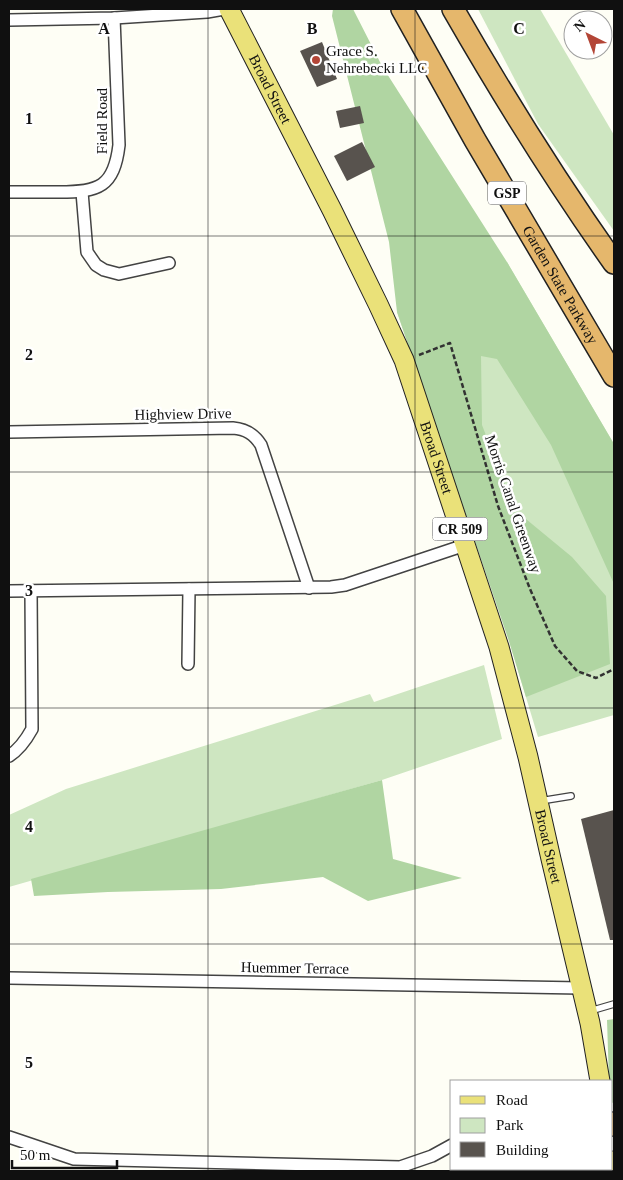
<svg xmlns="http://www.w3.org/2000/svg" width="623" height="1180" font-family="'Times New Roman',serif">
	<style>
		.green { fill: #cee6c1 }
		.forest { fill: #b0d5a2 }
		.building { fill: #58534e }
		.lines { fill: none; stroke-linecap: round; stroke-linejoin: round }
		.service-casing { stroke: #434343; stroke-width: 8 }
		.minor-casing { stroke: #434343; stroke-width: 14 }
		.primary-casing { stroke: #212121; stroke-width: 21 }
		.motorway-casing { stroke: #212121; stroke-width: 24 }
		.path { stroke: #323232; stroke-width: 2.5; stroke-dasharray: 5 2.5; stroke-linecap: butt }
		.service { stroke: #fff; stroke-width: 5.5 }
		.minor { stroke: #fff; stroke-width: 11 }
		.primary { stroke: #eae179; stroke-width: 19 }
		.motorway { stroke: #e5b76c; stroke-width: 21 }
		.grid { fill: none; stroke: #101010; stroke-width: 1; stroke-opacity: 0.55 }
		.poi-dot { fill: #b34536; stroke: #fff; stroke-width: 2 }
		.labels { text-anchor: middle; stroke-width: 5; stroke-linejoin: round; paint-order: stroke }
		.shield { fill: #fff; stroke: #585858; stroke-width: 1 }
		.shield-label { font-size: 14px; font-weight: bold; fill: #101010 }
		.poi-label { font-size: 15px; fill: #101010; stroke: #fff; text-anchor: start }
		.street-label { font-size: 15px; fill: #101010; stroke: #fff }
		.grid-label { font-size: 16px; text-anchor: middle; font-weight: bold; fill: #101010; stroke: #fff; stroke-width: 5; stroke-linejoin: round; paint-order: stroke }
	</style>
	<rect width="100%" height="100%" fill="#fefef5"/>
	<!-- green -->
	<g class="green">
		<path d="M478,9H540L614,135V231L538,124Z"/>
		<path d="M507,262L614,444V715L538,737L509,641L397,312Z"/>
		<path d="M484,665L502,739L382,780L9,887V815L66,789L370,694L374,702Z"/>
	</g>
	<!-- forest -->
	<g class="forest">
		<path d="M333,9H353L382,66L507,262L614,444V584L551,445L497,359L481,356L482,425L515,510L572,557L606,596L610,664L526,697L509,641L397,312L389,242L332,16Z"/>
		<path d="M382,780L393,859L462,878L368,901L323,877L221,889L108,892L34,896L31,879Z"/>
		<path d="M614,1019V1102L612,1103V1081H609L607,1020Z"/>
	</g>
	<!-- building -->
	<g class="building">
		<path d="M322,42L337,79L317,87L300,51Z"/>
		<path d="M360,106L364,123L340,128L336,111Z"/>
		<path d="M362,142L375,167L347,181L334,156Z"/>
		<path d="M614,810V940H610L581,819Z"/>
	</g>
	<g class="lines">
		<!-- service casing -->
		<g class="service-casing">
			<g id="service">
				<path d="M540,801L571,796"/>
				<path d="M590,1011L614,1004"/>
			</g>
		</g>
		<!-- minor casing -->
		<g class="minor-casing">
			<g id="minor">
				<path d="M9,20L114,18L207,12L224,9"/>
				<path d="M9,192C26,192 43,192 59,192C99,192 114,187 119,145L114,18"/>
				<path d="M82,192L87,252L96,265L104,270L119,274L169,263"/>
				<path d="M9,432L233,428C246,429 254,434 261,445L309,588"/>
				<path d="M9,591L331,587L345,585L465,545"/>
				<path d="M188,664L189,589"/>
				<path d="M9,756C20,749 26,740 32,729L31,591"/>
				<path d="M9,978L581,988"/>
				<path d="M9,1137L74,1159L400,1167L432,1156L452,1145"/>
			</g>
		</g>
		<!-- primary casing -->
		<g class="primary-casing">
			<g id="primary">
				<path id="s1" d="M229,9L332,210L378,304L404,360L499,647L528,757L551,859L590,1023L600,1081"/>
				<path d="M612,1161L613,1171"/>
			</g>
		</g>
		<!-- motorway casing -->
		<g class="motorway-casing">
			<g id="motorway">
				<path id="s2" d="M402,9L475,140L614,376"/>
				<path d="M453,9C503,96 556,181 614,263"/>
				<path d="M612,1125L614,1123"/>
				<path d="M523,1171L528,1169"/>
				<path d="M551,1171L556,1169"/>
			</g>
		</g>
		<!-- path -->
		<path class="path" d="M419,355L450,343L498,506L530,589L555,646L577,671L596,678L614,669"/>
		<!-- service -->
		<use href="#service" class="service"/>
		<!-- minor -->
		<use href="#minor" class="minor"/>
		<!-- primary -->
		<use href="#primary" class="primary"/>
		<!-- motorway -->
		<use href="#motorway" class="motorway"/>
	</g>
	<!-- grid -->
	<path class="grid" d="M208,9V1171M415,9V1171M9,236H614M9,472H614M9,708H614M9,944H614"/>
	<!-- markers -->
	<circle class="poi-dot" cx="316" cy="60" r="5"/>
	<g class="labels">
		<!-- shield labels -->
		<g class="shield">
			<rect x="488" y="181.5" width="38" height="23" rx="4"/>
			<rect x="432.5" y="517.5" width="55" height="23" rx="4"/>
		</g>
		<g class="shield-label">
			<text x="507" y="198">GSP</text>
			<text x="460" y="534">CR 509</text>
		</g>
		<!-- poi labels -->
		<g class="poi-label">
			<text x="326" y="56">Grace S.<tspan x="326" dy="17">Nehrebecki LLC</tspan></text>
		</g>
		<!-- street labels -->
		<g class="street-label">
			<text dy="5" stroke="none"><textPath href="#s1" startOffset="90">Broad Street</textPath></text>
			<text transform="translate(102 121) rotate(-90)" y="5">Field Road</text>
			<text dy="5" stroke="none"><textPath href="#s2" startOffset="318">Garden State Parkway</textPath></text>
			<text transform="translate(183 414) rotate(-1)" y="5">Highview Drive</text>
			<text dy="5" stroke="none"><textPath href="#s1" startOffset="495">Broad Street</textPath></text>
			<text transform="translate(513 504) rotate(71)" y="5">Morris Canal Greenway</text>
			<text dy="5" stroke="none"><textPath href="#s1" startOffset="900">Broad Street</textPath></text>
			<text transform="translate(295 968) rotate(1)" y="5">Huemmer Terrace</text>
		</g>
	</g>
	<g class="grid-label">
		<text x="104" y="34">A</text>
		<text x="312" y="34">B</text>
		<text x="519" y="34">C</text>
		<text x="29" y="124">1</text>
		<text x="29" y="360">2</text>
		<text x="29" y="596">3</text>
		<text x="29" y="832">4</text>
		<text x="29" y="1068">5</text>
	</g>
	<!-- border -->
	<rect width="623" height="1180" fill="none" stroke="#101010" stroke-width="20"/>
	<!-- legend -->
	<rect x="450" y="1080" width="162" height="90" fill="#ffffff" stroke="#9f9f9f"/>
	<rect x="460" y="1096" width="25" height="8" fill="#eae179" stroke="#9f9f9f"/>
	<text x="496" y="1105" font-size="15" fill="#101010">Road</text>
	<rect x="460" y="1118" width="25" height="15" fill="#cee6c1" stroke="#9f9f9f"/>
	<text x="496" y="1130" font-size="15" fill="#101010">Park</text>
	<rect x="460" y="1142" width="25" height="15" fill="#58534e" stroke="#9f9f9f"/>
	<text x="496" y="1155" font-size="15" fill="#101010">Building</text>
	<!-- north arrow -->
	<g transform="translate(588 35) rotate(318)"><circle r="24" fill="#ffffff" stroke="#9f9f9f"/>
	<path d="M0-4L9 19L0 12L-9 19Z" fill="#b34536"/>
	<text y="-8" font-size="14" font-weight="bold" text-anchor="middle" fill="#101010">N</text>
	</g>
	<!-- scale -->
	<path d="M12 1160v8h105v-8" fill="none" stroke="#101010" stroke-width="2.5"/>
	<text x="20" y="1160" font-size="15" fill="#101010" stroke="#ffffff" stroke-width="4" paint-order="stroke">50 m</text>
</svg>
